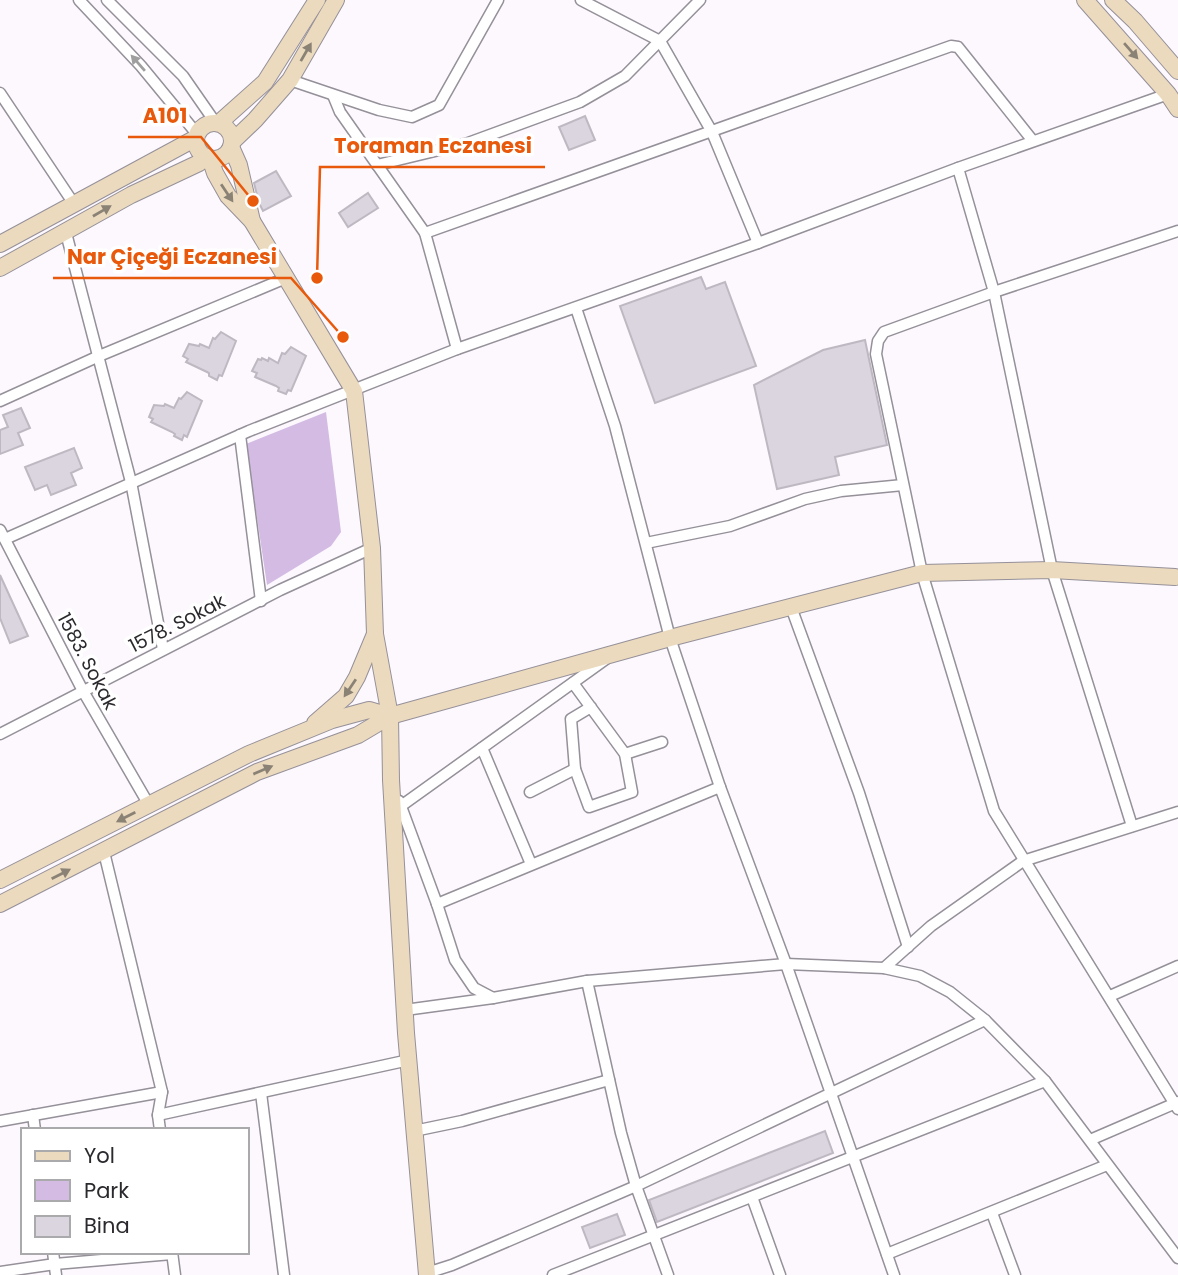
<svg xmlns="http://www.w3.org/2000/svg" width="1178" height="1275" font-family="Poppins,sans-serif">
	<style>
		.green { fill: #d3bbe4 }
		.building { fill: #dbd5df; stroke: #beb8c2; stroke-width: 2 }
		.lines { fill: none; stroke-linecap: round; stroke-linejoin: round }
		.street-casing { stroke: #959099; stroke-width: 13 }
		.secondary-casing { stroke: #959099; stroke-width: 18 }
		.street { stroke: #fff; stroke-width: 10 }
		.secondary { stroke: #ebdabe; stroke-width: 16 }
		.oneway { fill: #8b8276 }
		.oneway2 { fill: #a09fa0 }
		.labels { text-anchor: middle; stroke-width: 7; stroke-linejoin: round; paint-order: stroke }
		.street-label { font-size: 19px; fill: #2b292d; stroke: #fff }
		.leader { fill: none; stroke: #e8590c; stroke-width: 2.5 }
		.callout-dot { fill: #e8590c; stroke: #fff; stroke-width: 2.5 }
		.callout-label { font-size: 21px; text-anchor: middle; font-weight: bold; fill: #e8590c; stroke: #fff; stroke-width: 7; stroke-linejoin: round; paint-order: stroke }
	</style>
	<rect width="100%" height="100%" fill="#fcf8fe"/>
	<!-- green -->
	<path class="green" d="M326,412L341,532L331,546L267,585L246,444Z"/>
	<!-- building -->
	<g class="building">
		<path d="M585,116L595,140L569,150L559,127Z"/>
		<path d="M276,171L291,196L263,211L259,203L254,183Z"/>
		<path d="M368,193L378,208L348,227L339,213Z"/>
		<path d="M701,277L706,289L725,282L756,366L655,403L620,306Z"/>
		<path d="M221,332L236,341L222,376L219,375L217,380L209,376V373L207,372L186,362L188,359L183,356L189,344L199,346L200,344L209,348L213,338L215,339Z"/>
		<path d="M865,340L887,445L835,457L839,475L777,489L754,385L823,350Z"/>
		<path d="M291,347L306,356L291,391L288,390L286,394L278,391L279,388L276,386L255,377L257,373L252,371L258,359L261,360L262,358L268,361L269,358L278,363L282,353L285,354Z"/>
		<path d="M187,392L202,401L187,437L184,435L182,440L174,436L175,434L172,432L151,422L153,419L149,417L154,405L164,406L165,404L174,408L179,398L181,399Z"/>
		<path d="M21,408L30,428L18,433L23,445L0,454V430L8,427L3,415Z"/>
		<path d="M74,448L82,468L71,473L76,485L51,495L47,485L35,490L25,467Z"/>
		<path d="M0,575L28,636L10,643L0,618Z"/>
		<path d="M825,1131L833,1153L657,1222L649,1200Z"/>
		<path d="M617,1214L625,1235L590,1248L582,1227Z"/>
	</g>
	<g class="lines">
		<!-- street casing -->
		<g class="street-casing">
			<g id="street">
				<path d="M79,0L141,66L197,134"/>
				<path d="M107,0L183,76L215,122"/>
				<path d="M581,0L660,41L712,132L758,243"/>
				<path d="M290,80L379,110L412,117L439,105L498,0"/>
				<path d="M0,93L74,204"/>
				<path d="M333,95L340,112L425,233L457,349"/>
				<path d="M377,165L468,143L580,102L625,76L700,0"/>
				<path d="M958,168L994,292L1052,570L1132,826"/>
				<path d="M1178,231L994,292L884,332L878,341L876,354L922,573L994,811L1178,1109"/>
				<path d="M66,233L131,482L163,649"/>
				<path d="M425,233L951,46L958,47L1033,141"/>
				<path d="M576,308L615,426L670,638L720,787L786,964L894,1275"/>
				<path d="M0,401L99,356L286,278"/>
				<path d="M240,435L261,601"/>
				<path d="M0,530L83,691L149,805"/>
				<path d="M5,539L249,431L457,349L758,243L958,168L1168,94"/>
				<path d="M646,543L730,526L805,499L841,491L903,485"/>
				<path d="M791,607L859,793L908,947"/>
				<path d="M573,683L625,754L632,792L589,807L575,769L571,719L591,707"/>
				<path d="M0,734L280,590L372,548"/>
				<path d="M482,748L531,864"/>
				<path d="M625,754L662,742"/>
				<path d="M530,792L575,769"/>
				<path d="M399,801L437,904L455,960L474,988L493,998"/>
				<path d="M401,806L606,659"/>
				<path d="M104,852L162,1092L158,1115L160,1130"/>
				<path d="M437,904L720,787"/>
				<path d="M884,968L931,926L1023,861L1178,812"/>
				<path d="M587,981L621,1133L636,1186L668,1275"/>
				<path d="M1110,996L1178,966"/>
				<path d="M405,1010L493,998L587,981L786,964L884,968L920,976L950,992L985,1020L1045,1081L1178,1258"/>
				<path d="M261,1093L284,1275"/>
				<path d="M33,1115L35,1130"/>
				<path d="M158,1115L409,1060"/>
				<path d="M0,1121L162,1092"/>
				<path d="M414,1131L462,1121L609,1080"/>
				<path d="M1090,1140L1178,1102"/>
				<path d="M752,1197L780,1275"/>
				<path d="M992,1213L1015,1275"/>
				<path d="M53,1252L56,1275"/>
				<path d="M172,1252L175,1275"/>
				<path d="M887,1254L1107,1165"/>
				<path d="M0,1272L55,1264L172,1254"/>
				<path d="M427,1273L452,1265L636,1186L985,1020"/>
				<path d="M553,1275L1045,1081"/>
			</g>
		</g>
		<!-- secondary casing -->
		<g class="secondary-casing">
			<g id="secondary">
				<path d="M1085,0L1168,94L1178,109"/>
				<path d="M1113,0L1135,21L1178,71"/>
				<circle cx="214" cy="141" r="18"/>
				<path d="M219,123L265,82L317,0"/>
				<path d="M232,142L255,120L290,80L336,0"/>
				<path d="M231,147L239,165L252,221"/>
				<path d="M210,158L215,173L228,196L252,221L354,391L372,548L375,634L390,716L391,780L406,1033L427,1275"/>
				<path d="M0,244L196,138"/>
				<path d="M0,268L131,195L199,163L206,157"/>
				<path d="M315,723L346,696L357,677L375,634"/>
				<path d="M0,880L249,754L332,720L369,710L390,716"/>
				<path d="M0,904L257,772L358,735L390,716L670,638L922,573L1052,570L1175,577"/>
			</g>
		</g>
		<!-- street -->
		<use href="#street" class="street"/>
		<!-- secondary -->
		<use href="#secondary" class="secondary"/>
	</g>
	<!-- one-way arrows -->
	<defs><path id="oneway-solid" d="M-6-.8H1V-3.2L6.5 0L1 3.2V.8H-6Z" transform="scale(1.75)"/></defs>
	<g class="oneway">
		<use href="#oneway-solid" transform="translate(1131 51) rotate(49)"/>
		<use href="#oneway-solid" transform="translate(306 52) rotate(-60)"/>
		<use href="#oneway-solid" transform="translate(227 193) rotate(56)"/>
		<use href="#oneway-solid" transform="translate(102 211) rotate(-30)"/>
		<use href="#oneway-solid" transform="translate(350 688) rotate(124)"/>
		<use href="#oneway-solid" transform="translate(263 770) rotate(-23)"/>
		<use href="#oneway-solid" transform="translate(126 817) rotate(153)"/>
		<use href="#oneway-solid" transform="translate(61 874) rotate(-27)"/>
	</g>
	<use class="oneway2" href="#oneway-solid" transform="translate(138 63) rotate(-131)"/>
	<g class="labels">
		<!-- street labels -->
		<g class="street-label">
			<text transform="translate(177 623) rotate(-27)" y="7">1578. Sokak</text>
			<text transform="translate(88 661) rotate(62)" y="7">1583. Sokak</text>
		</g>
	</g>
	<!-- callouts -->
	<path class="leader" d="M253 201L201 137H128M317 278L320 167H545M343 337L291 278H53"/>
	<g class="callout-dot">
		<circle cx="253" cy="201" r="7"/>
		<circle cx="317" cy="278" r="7"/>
		<circle cx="343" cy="337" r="7"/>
	</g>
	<g class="callout-label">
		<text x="165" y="123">A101</text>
		<text x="433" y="153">Toraman Eczanesi</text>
		<text x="172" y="264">Nar Çiçeği Eczanesi</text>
	</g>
	<!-- legend -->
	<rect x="21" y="1128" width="228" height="126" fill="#ffffff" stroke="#aaa9ab" stroke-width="2"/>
	<rect x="35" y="1151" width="35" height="10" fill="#ebdabe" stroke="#aaa9ab" stroke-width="2"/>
	<text x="84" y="1163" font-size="21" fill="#2b292d">Yol</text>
	<rect x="35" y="1180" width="35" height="21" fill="#d3bbe4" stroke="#aaa9ab" stroke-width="2"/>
	<text x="84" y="1198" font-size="21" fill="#2b292d">Park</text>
	<rect x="35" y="1216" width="35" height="21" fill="#dbd5df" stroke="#aaa9ab" stroke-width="2"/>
	<text x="84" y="1233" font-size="21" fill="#2b292d">Bina</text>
</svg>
